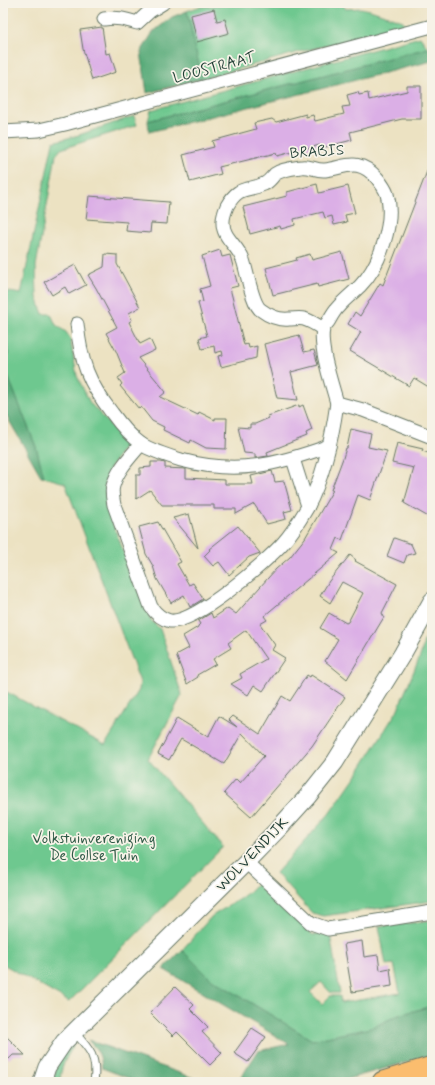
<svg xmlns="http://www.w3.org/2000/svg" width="435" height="1085" font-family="Mynerve,sans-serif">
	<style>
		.green { fill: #6ec88f; stroke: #468262 }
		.forest { fill: #5aac7a; stroke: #3c7457 }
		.building { fill: #dbafe6 }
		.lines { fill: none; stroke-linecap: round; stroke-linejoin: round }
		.service-casing { stroke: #677766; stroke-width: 9 }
		.minor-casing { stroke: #677766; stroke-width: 15 }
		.tertiary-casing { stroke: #677766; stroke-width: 19 }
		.primary-casing { stroke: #677766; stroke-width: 23 }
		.service { stroke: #fff; stroke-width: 7 }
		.minor { stroke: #fff; stroke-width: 13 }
		.tertiary { stroke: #fff; stroke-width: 17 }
		.primary { stroke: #fbbd6e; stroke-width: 21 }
		.labels { text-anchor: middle; stroke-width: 3.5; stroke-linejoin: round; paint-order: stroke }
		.street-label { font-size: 15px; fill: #1f3d34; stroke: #f7f3e8 }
		.park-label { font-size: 15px; fill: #2f5946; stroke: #f7f3e8 }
	</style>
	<rect width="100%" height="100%" fill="#f7f3e8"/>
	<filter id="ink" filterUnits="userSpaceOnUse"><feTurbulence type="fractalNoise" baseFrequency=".025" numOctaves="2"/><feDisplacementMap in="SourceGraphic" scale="8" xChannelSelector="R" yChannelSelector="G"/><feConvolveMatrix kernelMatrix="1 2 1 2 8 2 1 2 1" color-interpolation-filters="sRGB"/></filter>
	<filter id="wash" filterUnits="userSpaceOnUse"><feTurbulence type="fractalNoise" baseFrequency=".012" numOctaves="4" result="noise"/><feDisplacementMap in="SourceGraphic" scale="16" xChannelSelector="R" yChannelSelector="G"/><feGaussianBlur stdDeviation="0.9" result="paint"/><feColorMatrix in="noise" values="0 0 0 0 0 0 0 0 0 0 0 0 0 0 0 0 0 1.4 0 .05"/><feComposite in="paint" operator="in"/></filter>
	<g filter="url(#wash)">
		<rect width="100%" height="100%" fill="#ece2c2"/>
		<!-- green -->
		<g class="green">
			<path d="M341,3L346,9L361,8L370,10L403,21L408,27L303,51L202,79L187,11L198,7L231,4Z"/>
			<path d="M420,37L428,48L148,121L151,110Z"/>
			<path d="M134,116L137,125L61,149L56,155L36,266L37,297L43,314H51L56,325L66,332L70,338L77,376L90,403L123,439L125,445L109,470L105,482L106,500L111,519L143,602L151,620L160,629L182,695L148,759L223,847L69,1002L3,964V690L105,745L139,690L140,682L65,483L44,477L36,447L5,369L8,353L3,336V291L21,294L53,142L79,135Z"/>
			<path d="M432,627V901L323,916L312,913L276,873L329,814L357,774L397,711L421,654L424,641Z"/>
			<path d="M258,884L279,903L289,909L313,935L330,934L340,993H331L321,982L310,992L322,1004L330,996H340L341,1003L400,993L394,964L386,965L379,926L432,921V1006L399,1015L371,1028L312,1040L210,978L182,950L212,916L241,898Z"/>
			<path d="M72,1045L73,1047C66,1057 60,1069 60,1082H52L59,1060Z"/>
		</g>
		<!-- forest -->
		<g class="forest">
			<path d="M187,11L202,79L147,93L141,52L153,32L172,17Z"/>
			<path d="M428,48L432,53V61L149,132L148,121Z"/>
			<path d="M4,335L8,353L5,369L36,447L44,477L41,476L3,410V336Z"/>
			<path d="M182,950L210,978L312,1040L371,1028L399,1015L432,1006V1055L337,1082H238L258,1051L289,1044L163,969Z"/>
			<path d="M88,1040L205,1082H139L102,1068C101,1054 97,1050 88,1040Z"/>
		</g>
		<g id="blocks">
			<!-- building -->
			<g class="building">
				<path d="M214,9L217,21L225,19L229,33L197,42L191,15Z"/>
				<path d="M102,27L106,54L110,53L116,72L92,80L83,49L80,30Z"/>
				<path d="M407,86H421V119H402L350,132L352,140L321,148L320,145L277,156L276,153L219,167L221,174L190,182L183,155L214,147L212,141L256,129L254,123L272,119L276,122L306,114V117L313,115L315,121L344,114L342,107L350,106L347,95L358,92L359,95L368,93L369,100L407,91Z"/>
				<path d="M431,161L432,162V389L414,378L409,386L350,351L361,332L348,324L355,312L360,316L380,283L383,285Z"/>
				<path d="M317,184L319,193L348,186L355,213L345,215L347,222L334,225L332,216L325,218L323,212L294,219L295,225L281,229L280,226L250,234L243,207L287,196V192Z"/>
				<path d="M89,196L169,202L167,224L151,223L150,233L126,231L127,222L86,219Z"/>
				<path d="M220,250L222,257L230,255L238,286L230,288L244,345L248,344L249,348L257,346L256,358L221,367L218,356L223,355L222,351L215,353L214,346L202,349L199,338L207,336L198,303L203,302L200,289L210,286L202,256Z"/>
				<path d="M342,252L349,279L318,287L317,284L273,295L266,268L297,260L296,258L310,254L312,260Z"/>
				<path d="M105,254L117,255V264L140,307L129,313L132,320L129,322L140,344L150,339L155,350L138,358L166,392L160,397L198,415L199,412L215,420V418H227L226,449L206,448L191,440L190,443L163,430L164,427L152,421L141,407L139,409L120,386L122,384L118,378L125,373L116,351L106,333L117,327L96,288L88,275L104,267Z"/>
				<path d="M75,265L86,285L69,294L65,287L52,295L44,282Z"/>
				<path d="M299,335L304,352L314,350L318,365L291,372L298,400L277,398L264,344Z"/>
				<path d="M299,405V407L303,405L312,430L306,433L307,436L267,452L268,456L255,458V454L244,453L238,427L250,428V424H255L269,418L268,416Z"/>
				<path d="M351,429L371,434L368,447L387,451L370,500L358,495L342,540L338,538L333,550L339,553L264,616L267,620L260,624L275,645L272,650L285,658L263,691L254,685L248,695L231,684L242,678L240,674L266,659L246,630L228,643L231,648L213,659L216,664L197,675L198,677L187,684L176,655L189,648L183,636L198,627V626L200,624L198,621L211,613L213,618L228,608L236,614L276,569L290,557L305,538L333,490H331L343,458L346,448H347Z"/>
				<path d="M397,443L423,449L422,451L432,454V519L404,503L414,468L392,463Z"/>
				<path d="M151,462H161L165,463V468L186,469V478L225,480V484H253L251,476L272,471L275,482L284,481L292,510L284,512L286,519L267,524L254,504L236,514V509H214V505H162L150,490L136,499V475H140V468L151,467Z"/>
				<path d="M189,514L198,548L173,518Z"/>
				<path d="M158,522L181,562L177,564L189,585L193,583L203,599L190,607L184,595L171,603L157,579L153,566L146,554L139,527Z"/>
				<path d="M238,526L260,553L249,557L229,575L219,562L213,566L204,556L210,550L209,549Z"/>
				<path d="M394,538L411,544L415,553L407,555L404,563L387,556Z"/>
				<path d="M350,555L356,560L355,561L397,584L382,613L384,617L347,679L325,661L338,639L320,628L329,613L346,623L348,622L363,593L342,582L330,603L320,596L329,581Z"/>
				<path d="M307,675L310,677L311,675L345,697L312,746L251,817L224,793L236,779L240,783L264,756L242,733L224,764L181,739L169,760L158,754L177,718L208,737L219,716L237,727L229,720L233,716L260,734L282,696L290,701Z"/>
				<path d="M362,941L364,957L378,955L380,970L390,968L392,986L352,992L344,944Z"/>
				<path d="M175,987L194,1005L190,1009L208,1027L202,1032L222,1053L210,1065L177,1032L173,1036L150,1013Z"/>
				<path d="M252,1028L266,1037L248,1062L234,1053Z"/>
				<path d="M3,1033L25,1055H13L9,1059L3,1053Z"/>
			</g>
		</g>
	</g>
	<g filter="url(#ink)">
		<use href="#blocks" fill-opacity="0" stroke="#677766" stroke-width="1"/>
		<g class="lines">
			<!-- service casing -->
			<g class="service-casing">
				<path id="service" d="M74,1032C90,1049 98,1058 94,1082"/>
			</g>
			<!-- minor casing -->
			<g class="minor-casing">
				<g id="minor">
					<path d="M104,19C116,17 125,19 137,23L150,11L163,3"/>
					<path d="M3,132L39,130L65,124L432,26"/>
					<path d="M77,324C81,363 88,382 112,413C120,424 130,436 141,444C152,451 168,456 181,460C237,475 276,465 329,446"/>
					<path d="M323,329C317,325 311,321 304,319C300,318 294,319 289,319C279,320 269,316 261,310C252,304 247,271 243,260C237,244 222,238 223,221C223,216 225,211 227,206C239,185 246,192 264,184C269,182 271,178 275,174C282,169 293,168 301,167C309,165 316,171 325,170C347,167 358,157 377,178C381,183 385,188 387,194C395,221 380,266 360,286C353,293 345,299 338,307C334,311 331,317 328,322C326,324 324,327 323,329C319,347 332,385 337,403L363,410L432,437"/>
					<path d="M141,444C131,456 117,470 113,486C111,492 113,499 114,505L151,607C156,614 161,619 170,621C195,624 266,562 283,543C293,532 300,520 307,508C324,476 332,439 337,403"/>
					<path d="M293,459L308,506"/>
					<path d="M246,862L311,923L328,929L432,912"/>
				</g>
			</g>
			<!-- tertiary casing -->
			<g class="tertiary-casing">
				<path id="tertiary" d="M42,1082L47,1067L64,1042L246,862L279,828L308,796L335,762L403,653L432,601"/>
			</g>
			<!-- primary casing -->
			<g class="primary-casing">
				<path id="primary" d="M383,1082L432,1067"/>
			</g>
			<!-- service -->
			<use href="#service" class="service"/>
			<!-- minor -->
			<use href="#minor" class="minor"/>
			<!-- tertiary -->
			<use href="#tertiary" class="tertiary"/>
			<!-- primary -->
			<use href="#primary" class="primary"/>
		</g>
	</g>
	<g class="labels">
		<!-- street labels -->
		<g class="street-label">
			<text transform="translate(214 67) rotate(-15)" y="5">LOOSTRAAT</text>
			<text transform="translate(317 151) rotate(-4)" y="5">BRABIS</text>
			<text transform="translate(252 854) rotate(-46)" y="5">WOLVENDIJK</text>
		</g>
		<!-- park labels -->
		<g class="park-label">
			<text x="94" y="843">Volkstuinvereniging<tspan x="94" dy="17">De Collse Tuin</tspan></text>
		</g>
	</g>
	<!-- margin -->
	<rect width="435" height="1085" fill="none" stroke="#f7f3e8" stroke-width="16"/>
</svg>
